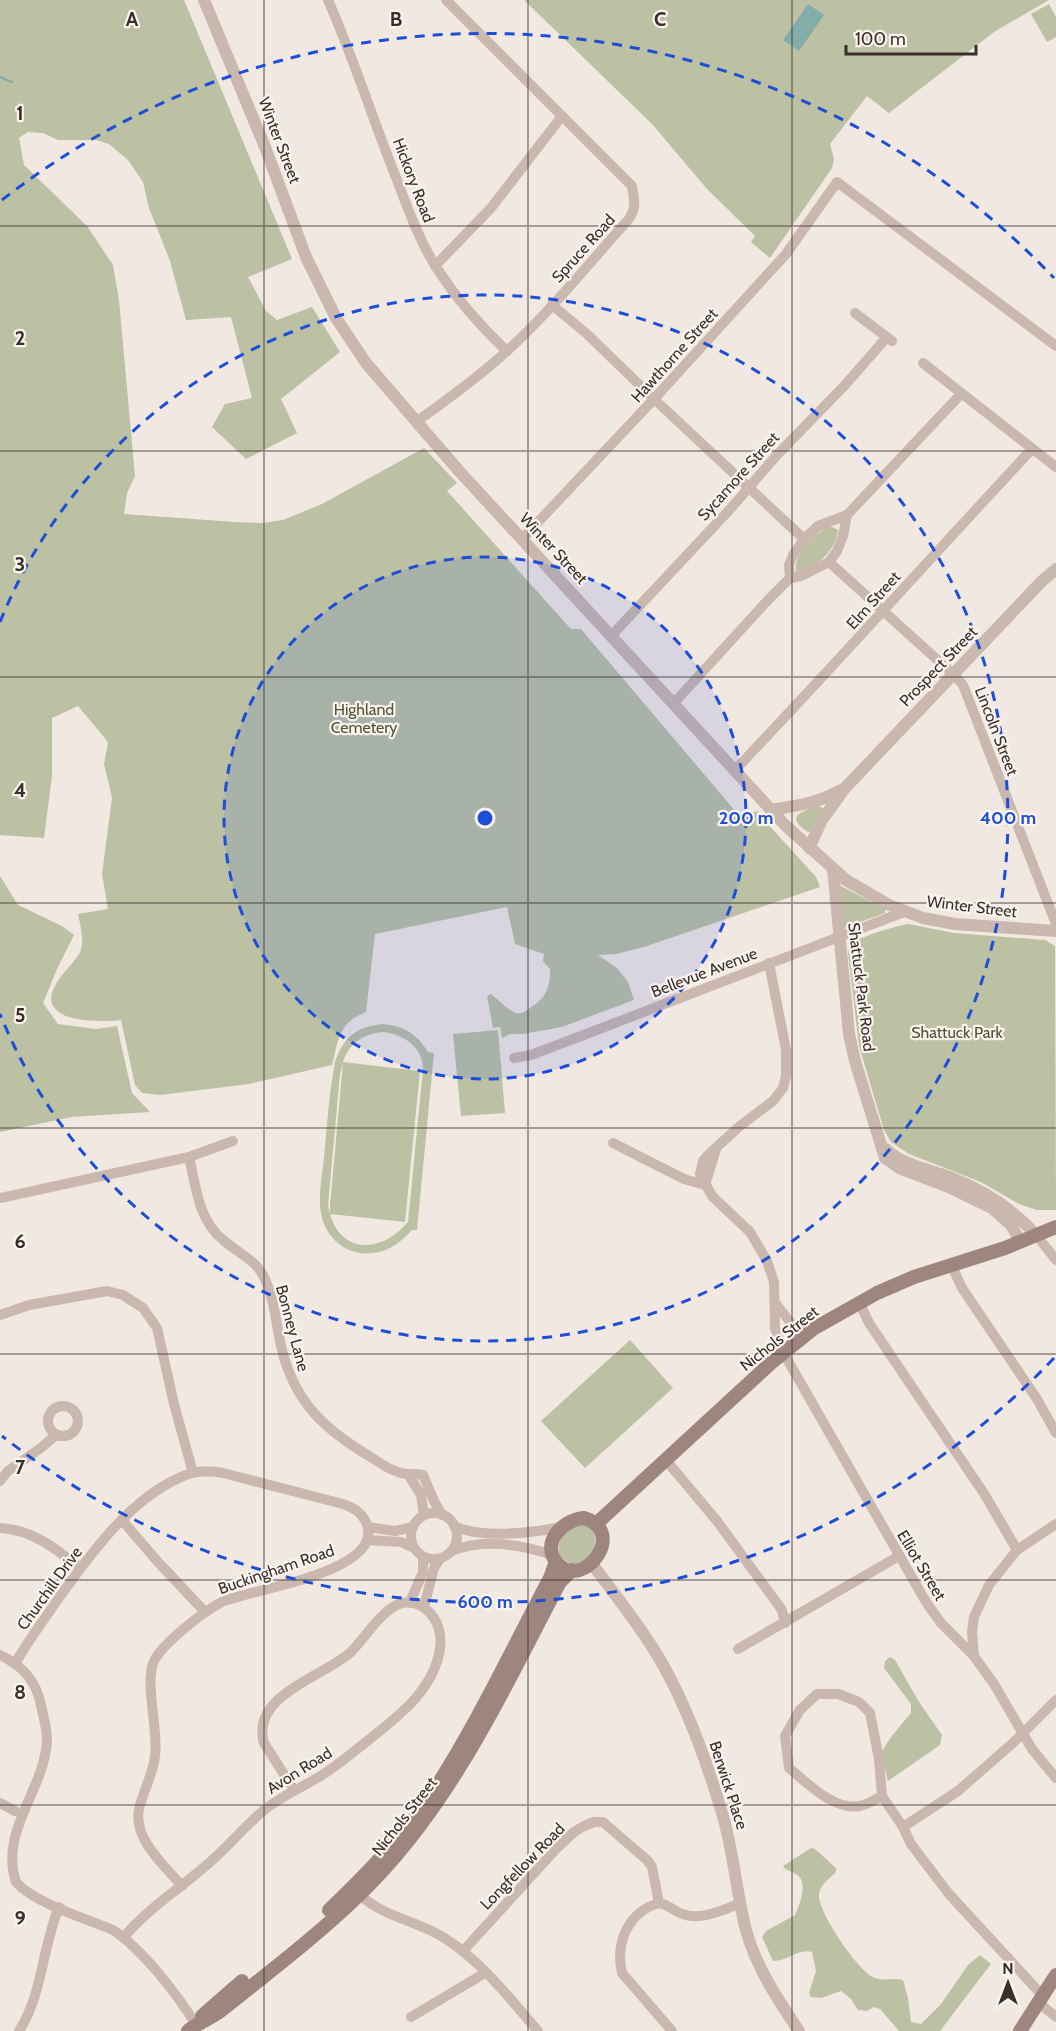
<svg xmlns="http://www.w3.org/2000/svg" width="1056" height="2031" font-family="Cabin,sans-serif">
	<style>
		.green { fill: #bbc1a2; fill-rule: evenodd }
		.water { fill: #82ada9 }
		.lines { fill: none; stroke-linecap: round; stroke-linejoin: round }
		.stream { stroke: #82ada9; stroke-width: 2 }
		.minor { stroke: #cab7ae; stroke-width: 10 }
		.tertiary { stroke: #cab7ae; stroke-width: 12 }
		.secondary { stroke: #9e867f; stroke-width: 14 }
		.grid { fill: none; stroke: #392e2c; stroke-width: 1.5; stroke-opacity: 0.55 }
		.ring { fill: none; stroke: #1d4ed8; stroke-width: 3; stroke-dasharray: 10 8 }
		.labels { text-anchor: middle; stroke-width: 4.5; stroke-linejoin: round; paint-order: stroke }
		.street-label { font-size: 16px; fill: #392e2c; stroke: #faf3ee }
		.park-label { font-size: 16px; fill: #4e5631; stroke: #faf3ee }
		.grid-label { font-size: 20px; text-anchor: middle; font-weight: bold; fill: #392e2c; stroke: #faf3ee; stroke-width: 4.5; stroke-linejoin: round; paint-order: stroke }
		.centre { fill: #1d4ed8; stroke: #faf3ee; stroke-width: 3 }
		.ring-label { font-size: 18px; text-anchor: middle; font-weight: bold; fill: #1d4ed8; stroke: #faf3ee; stroke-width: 4.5; stroke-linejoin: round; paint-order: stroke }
	</style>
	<rect width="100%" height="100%" fill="#f2e8e2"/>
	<!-- green -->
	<g class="green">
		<path d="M0,0H184L292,259L248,277L266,311L277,320L312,307L340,352L281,399L297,433L246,459L212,427L225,404L252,398L231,317L186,320L170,261L149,208L143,182L128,160L109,144L96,140H58L43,133L28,132L19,138L24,165L87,226L113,265L119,300L135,476L127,493L124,514L235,522L263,523L283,520L322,504L424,448L457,483L447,491L571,629H581L742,819L756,811L816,877L820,887L644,947L616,954L598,955L617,968L628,982L634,1000L562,1027L523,1034H510L502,1038L500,1027L493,1028L487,996L491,994C498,999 509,1012 517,1013C523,1014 526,1011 530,1008C545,999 551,987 550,969L543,961L544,954L515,944L507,907L375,934L366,1012C338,1023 339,1039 332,1065L249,1084L160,1095L142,1093L135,1085L121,1020C100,1023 35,1023 55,986C61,973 74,964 80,952C85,941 80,925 78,914L108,909L102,874L112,798L104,764L108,742L78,706L52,718V776L44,838L0,835Z"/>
		<path d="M524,0H1049L994,32L889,113L867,96L830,144L834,159L832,168L770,258L751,242L755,236L707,189L652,124Z"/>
		<path d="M1049,4L1056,17V37L1047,42L1031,14Z"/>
		<path d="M827,527H832L838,530C836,551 816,568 796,572C793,553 813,536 827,527Z"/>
		<path d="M818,806L823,808L813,830L808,832C784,816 801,812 818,806Z"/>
		<path d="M0,876L18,905L62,926L74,935L57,969L43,1003L58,1024L96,1029L117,1026L132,1093L150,1112L72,1117L0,1132Z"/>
		<path d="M841,886L885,909V913L844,928L840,887Z"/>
		<path d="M909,924L954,933L1045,940L1055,946L1056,1210H1037L1019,1204L981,1182L909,1154L891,1142L884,1130L859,1046L848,953C850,948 851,944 856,941C869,934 895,926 909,924Z"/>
		<path d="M383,1024C404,1026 417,1034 428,1052L434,1053L417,1230H412C398,1246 381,1256 360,1253C341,1250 327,1236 322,1218C317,1199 322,1177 324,1158C327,1126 329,1094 335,1062C344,1037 355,1027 383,1024ZM383,1032C403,1034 423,1047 423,1069L408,1222C379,1256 336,1254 328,1205L340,1074L343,1063L330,1205V1214L405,1222L420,1071L343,1062C350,1043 362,1034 383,1032Z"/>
		<path d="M498,1030L505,1113L461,1116L453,1034Z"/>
		<path d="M630,1340L673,1388L585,1468L541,1421Z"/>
		<path d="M582,1524L592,1528C605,1554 573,1578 559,1553C557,1536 568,1528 582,1524Z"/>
		<path d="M890,1657L895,1660L919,1702L942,1735L940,1745L888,1781L881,1754C888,1739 901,1725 911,1713V1704L884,1668L885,1661Z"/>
		<path d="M811,1848L815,1849L836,1868V1872C830,1878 820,1885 819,1894C817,1911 856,1967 871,1976C881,1983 892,1977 903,1980L908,1998L911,2022L921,2024L941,2004L968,1965L980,1955L991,1964L940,2031H899L880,2009L874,2007L867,2011L858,2010L851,1999L841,1991L821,1998L811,1997L809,1993L816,1971L812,1952C798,1948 788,1961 773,1961L762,1937L766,1931L795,1915C800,1904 809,1882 796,1874C790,1870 787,1872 783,1866Z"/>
	</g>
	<!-- water -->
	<path class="water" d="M808,4L824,15L799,51L783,40Z"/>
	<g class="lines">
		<!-- stream -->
		<path class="stream" d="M0,77L12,82"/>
		<!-- minor -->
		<g class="minor">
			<path d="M328,0C354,59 373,120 397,180C408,209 419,240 436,267C456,298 480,326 507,351"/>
			<path d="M435,266L491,208L562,116"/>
			<path d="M552,305L587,334L654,399L804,539"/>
			<path d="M855,313L892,341"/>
			<path d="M923,363L1056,467"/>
			<path d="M416,422C447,400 479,377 507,351C551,311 589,263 629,219C637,206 634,199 632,186L446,0"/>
			<path d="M523,538L654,399L786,254L837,182L1056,346"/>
			<path d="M829,562L953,674L963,685L1056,924"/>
			<path d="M790,578L789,565L793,555L804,539L818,526L847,515L961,394"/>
			<path d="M612,635L732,507L776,456L845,385L887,337"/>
			<path d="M674,703L768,600L790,578L801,576L829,562L837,551L843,536L847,515"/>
			<path d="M735,770C836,664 933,555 1032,449"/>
			<path d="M769,963L786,1050V1076L783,1088L773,1101L740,1126L709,1154L703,1161L700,1174L712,1196L750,1232L767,1261L774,1282L775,1328L783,1352L926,1602L941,1623L974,1656L994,1684L1032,1749L1056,1778"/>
			<path d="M514,1058L531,1055L581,1036L904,912"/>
			<path d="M613,1143L684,1179L705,1185"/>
			<path d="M189,1157C196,1186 198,1219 222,1239C235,1251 254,1259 263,1275C275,1298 276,1326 282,1350C295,1402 324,1429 369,1456C379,1462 389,1470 401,1473C408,1475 416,1473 423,1475L434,1501L442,1515"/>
			<path d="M705,1185L716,1149"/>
			<path d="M0,1198L189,1157L233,1141"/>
			<path d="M1037,1236L1056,1260"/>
			<path d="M951,1264L962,1288L1037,1399L1056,1433"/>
			<path d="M859,1302L869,1323L985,1495L1017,1550"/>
			<path d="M776,1304L802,1337"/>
			<path d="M0,1315L29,1305L107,1291L123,1295L143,1308L157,1328L174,1404L193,1473"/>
			<circle cx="63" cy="1421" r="15"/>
			<path d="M665,1459L717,1521L782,1610L785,1623"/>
			<path d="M408,1474L421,1495L424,1515"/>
			<path d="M0,1481L8,1471L42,1447L56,1435"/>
			<circle cx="434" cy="1536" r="23"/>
			<path d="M122,1520L158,1562L205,1612"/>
			<path d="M454,1526C482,1539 531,1533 561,1527"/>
			<path d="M368,1527L395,1531L413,1527"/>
			<path d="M0,1528C33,1530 55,1548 80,1568"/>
			<path d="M367,1540L401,1542L414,1548"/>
			<path d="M452,1551C482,1538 522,1545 553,1555"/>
			<path d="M410,1602L423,1572V1557"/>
			<path d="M424,1607L434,1568L440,1559"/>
			<path d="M738,1649L899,1556"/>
			<path d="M0,1655C23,1666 36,1681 41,1705C44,1720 49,1735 46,1750C39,1795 0,1835 16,1882C34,1903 87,1919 113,1930C142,1949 178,1995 196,2025"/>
			<path d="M974,1656L972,1632L974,1617L989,1585L1017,1550L1056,1524"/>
			<path d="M15,1664C27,1642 42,1623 56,1602C89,1556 131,1496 186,1475C198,1470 210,1471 223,1473L343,1504C352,1507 360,1511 365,1520C392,1572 250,1589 222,1602C204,1611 163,1643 154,1661C144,1684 159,1730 155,1756C153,1775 143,1791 139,1809C133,1839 164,1865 182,1886"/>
			<path d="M882,1796C875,1800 868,1804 860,1806C834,1811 807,1783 789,1768L785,1736L800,1710L817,1694H838L859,1702L870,1713L879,1759L882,1796L903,1827L911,1844L949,1894L1042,1995"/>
			<path d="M0,1803L15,1811"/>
			<path d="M903,1827L958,1791L1014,1742L1056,1700"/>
			<path d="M356,1891C380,1917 417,1920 446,1939C482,1962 510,1999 538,2031"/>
			<path d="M659,1903C628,1912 615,1943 622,1973L672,2031"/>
			<path d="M124,1937C148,1908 181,1888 209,1863C230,1845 247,1823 268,1807C284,1795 302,1787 319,1777C336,1767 351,1754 366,1742C397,1717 434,1691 440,1648C442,1635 438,1620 428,1611C421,1604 409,1600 399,1604C381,1611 365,1638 351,1652C325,1676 250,1695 264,1743L294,1790"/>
			<path d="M463,1951L557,1848L574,1832L584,1826L594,1822H603L647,1860L652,1867L659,1903C670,1905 671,1909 680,1913C699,1922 723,1910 741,1903"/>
			<path d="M1038,2002L1056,2017"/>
			<path d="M411,2017L485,1973"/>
			<path d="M19,2031C43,1993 42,1948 59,1907"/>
		</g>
		<!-- tertiary -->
		<g class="tertiary">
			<path d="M204,0L265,147L306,257L336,318L366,363L459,471L785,825L846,880L889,905L923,918L955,924L1056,931"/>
			<path d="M771,810C796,806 819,803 841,790"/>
			<path d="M809,848L822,820L845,788L1042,581L1056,569"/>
			<path d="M833,869L849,1034L855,1061L885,1158L901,1169L951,1188L992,1208L1011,1225L1021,1242"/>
			<path d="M886,1149C903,1165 927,1169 949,1177C984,1190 1012,1208 1037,1236"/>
			<path d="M592,1564C614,1593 637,1622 656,1653C686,1702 706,1759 722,1813C734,1852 736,1892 746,1930C756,1967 778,2000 799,2031"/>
		</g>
		<!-- secondary -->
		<g class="secondary">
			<path d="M584,1518C628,1531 584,1591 558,1564C539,1544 563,1519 584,1518Z"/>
			<path d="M596,1524L772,1362L813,1329L877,1293L914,1277L1005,1248L1056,1227"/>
			<path d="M329,1910C365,1876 401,1839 429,1798C475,1729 511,1651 550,1578L556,1561"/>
			<path d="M202,2016L242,1981"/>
			<path d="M188,2031C199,2022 212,2018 223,2009C268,1973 318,1935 359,1895C450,1808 502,1691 560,1582L572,1570"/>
			<path d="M1020,2031L1056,1975"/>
		</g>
	</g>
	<!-- grid -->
	<path class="grid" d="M264,0V2031M528,0V2031M792,0V2031M0,226H1056M0,451H1056M0,677H1056M0,903H1056M0,1128H1056M0,1354H1056M0,1580H1056M0,1805H1056"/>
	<!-- distance rings -->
	<circle cx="485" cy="818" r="261" fill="#1d4ed8" fill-opacity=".12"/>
	<g class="ring">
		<circle cx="485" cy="818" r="261"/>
		<path d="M0 622A523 523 0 1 1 0 1014"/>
		<path d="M1054 1358A784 784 0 0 1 2 1436M2 200A784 784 0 0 1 1054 278"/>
	</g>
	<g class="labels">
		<!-- street labels -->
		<g class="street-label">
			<text transform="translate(280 140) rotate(69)" y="6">Winter Street</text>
			<text transform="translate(414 180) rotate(69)" y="6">Hickory Road</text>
			<text transform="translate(583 248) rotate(-48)" y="6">Spruce Road</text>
			<text transform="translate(674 355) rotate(-48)" y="6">Hawthorne Street</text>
			<text transform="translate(738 476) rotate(-48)" y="6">Sycamore Street</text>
			<text transform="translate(554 548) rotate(47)" y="6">Winter Street</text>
			<text transform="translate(873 600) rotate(-48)" y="6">Elm Street</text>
			<text transform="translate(938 666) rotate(-46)" y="6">Prospect Street</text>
			<text transform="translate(997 731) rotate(69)" y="6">Lincoln Street</text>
			<text transform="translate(972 906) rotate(7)" y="6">Winter Street</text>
			<text transform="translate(704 972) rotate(-21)" y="6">Bellevue Avenue</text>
			<text transform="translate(862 987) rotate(83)" y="6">Shattuck Park Road</text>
			<text transform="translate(293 1328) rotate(75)" y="6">Bonney Lane</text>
			<text transform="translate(779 1338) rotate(-38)" y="6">Nichols Street</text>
			<text transform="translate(922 1565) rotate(59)" y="6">Elliot Street</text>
			<text transform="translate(276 1569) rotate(-19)" y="6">Buckingham Road</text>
			<text transform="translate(49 1588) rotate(-54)" y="6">Churchill Drive</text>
			<text transform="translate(299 1770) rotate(-32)" y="6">Avon Road</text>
			<text transform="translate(729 1785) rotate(72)" y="6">Berwick Place</text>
			<text transform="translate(404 1816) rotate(-52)" y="6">Nichols Street</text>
			<text transform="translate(522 1866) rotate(-46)" y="6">Longfellow Road</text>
		</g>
		<!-- park labels -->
		<g class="park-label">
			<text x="364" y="715">Highland<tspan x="364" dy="18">Cemetery</tspan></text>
			<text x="957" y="1038">Shattuck Park</text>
		</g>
	</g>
	<g class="grid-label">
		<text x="132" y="26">A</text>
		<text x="396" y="26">B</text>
		<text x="660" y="26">C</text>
		<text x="20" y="120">1</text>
		<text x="20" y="345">2</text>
		<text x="20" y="571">3</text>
		<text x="20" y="797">4</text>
		<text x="20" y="1022">5</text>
		<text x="20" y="1248">6</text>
		<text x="20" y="1474">7</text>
		<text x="20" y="1699">8</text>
		<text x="20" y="1925">9</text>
	</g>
	<circle cx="485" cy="818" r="9" class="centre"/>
	<g class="ring-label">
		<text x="746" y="824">200 m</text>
		<text x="1008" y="824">400 m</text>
		<text x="485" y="1608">600 m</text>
	</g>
	<!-- north arrow -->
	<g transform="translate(1008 1983)" stroke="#faf3ee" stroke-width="4.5" paint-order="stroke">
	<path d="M0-4.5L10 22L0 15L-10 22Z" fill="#392e2c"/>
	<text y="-9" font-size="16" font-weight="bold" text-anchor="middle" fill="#392e2c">N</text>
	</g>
	<!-- scale -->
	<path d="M846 45v9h130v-9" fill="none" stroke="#392e2c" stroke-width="3"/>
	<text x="855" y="45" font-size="18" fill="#392e2c" stroke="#faf3ee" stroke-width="4.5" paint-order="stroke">100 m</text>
</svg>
